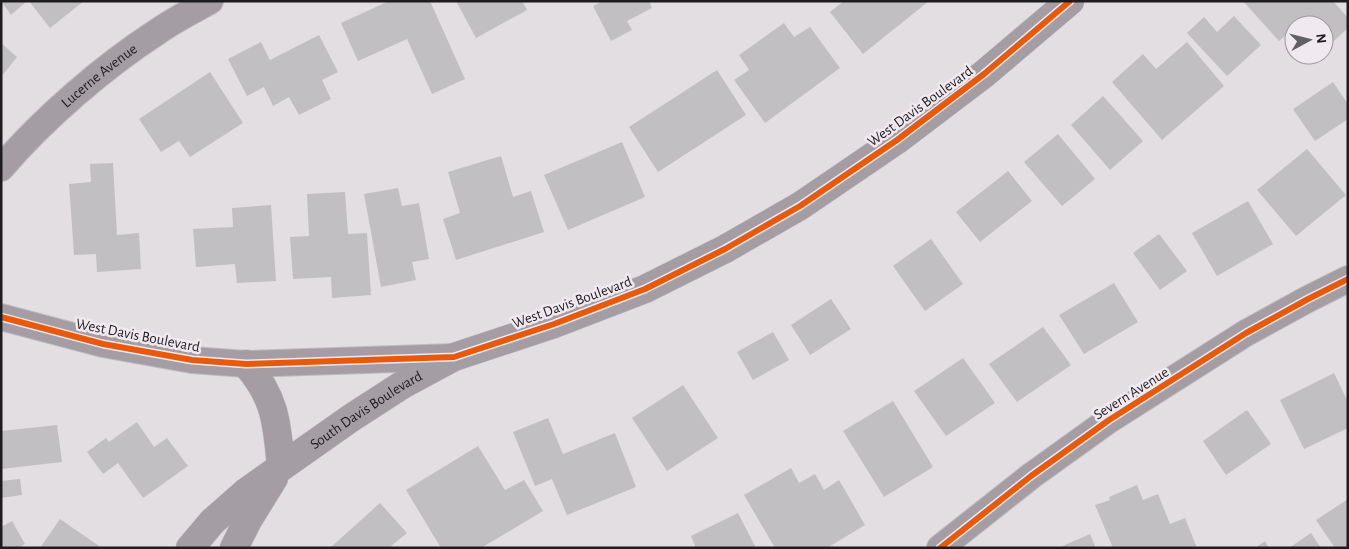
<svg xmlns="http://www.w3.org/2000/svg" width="1349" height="549" font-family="'Alegreya Sans',sans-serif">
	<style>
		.building { fill: #c2bfc2 }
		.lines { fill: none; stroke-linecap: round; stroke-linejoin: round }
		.minor-casing { stroke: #bebcbe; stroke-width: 28 }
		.tertiary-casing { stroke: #bebcbe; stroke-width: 29 }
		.minor { stroke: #a49da3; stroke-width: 26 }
		.tertiary { stroke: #a49da3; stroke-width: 28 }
		.cycleway-casing { stroke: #f0eaf0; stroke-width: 9 }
		.cycleway { stroke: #e8590c; stroke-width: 6 }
		.labels { text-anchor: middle; stroke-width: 5; stroke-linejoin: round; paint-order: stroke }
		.street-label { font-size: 15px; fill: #1e1c1e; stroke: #f0eaf0 }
	</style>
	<rect width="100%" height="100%" fill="#e2dee2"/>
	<!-- building -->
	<g class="building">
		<path d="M1,1H27L11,15Z"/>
		<path d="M29,1H84L50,28Z"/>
		<path d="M389,1H430L465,79L432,94L407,39L358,61L341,23Z"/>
		<path d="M456,1H522L527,10L476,38Z"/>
		<path d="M603,1H649L652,8L627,21L632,30L611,41L593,6Z"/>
		<path d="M844,1H929L863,54L830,12Z"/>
		<path d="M1243,1H1333L1348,18V28L1324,50V25H1294V28L1279,41Z"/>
		<path d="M1234,16L1261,45L1227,76L1187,33L1204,17L1217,32Z"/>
		<path d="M784,23L794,37L810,27L840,68L765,123L734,80L749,70L739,55Z"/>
		<path d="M319,35L338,72L322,80L331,99L299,115L289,97L273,106L264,87L247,96L228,59L261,42L270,60Z"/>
		<path d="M1187,42L1224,86L1162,140L1112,82L1143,54L1156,69Z"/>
		<path d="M1,43L17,57L1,77Z"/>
		<path d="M717,70L746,115L658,172L629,127Z"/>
		<path d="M210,72L243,123L190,157L179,141L161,152L139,119Z"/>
		<path d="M1333,82L1348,104V119L1315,141L1293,109Z"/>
		<path d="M1103,96L1143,141L1110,170L1071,125Z"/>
		<path d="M1058,134L1095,179L1062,206L1024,162Z"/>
		<path d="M622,142L645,197L568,230L544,175Z"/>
		<path d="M1307,149L1346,195L1296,236L1257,190Z"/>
		<path d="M501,156L513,197L531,191L544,232L456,260L443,219L460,213L448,172Z"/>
		<path d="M113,163L117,235L139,233L141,269L97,272L96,254L74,255L69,184L91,182L90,164Z"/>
		<path d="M1008,171L1032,201L980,242L956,212Z"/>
		<path d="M398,188L402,206L419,203L429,259L412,262L416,280L381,287L364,194Z"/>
		<path d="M345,192L348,234L367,233L371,295L332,298L331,277L293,279L290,237L309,236L307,194Z"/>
		<path d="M1248,201L1273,244L1217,276L1192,233Z"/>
		<path d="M271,205L276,281L237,283L235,264L196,267L193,229L233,227L232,208Z"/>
		<path d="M1159,234L1187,271L1160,290L1133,253Z"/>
		<path d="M931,239L963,284L925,311L893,266Z"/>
		<path d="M1114,283L1138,322L1084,354L1059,315Z"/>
		<path d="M831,299L851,329L810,355L791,325Z"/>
		<path d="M1043,327L1071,365L1017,402L989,364Z"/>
		<path d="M773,332L789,360L753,380L737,352Z"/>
		<path d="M963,358L995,403L946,436L914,391Z"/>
		<path d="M1334,373L1348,402V428L1304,449L1280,400Z"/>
		<path d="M683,385L718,438L667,471L632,418Z"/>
		<path d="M893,401L933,467L884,497L843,431Z"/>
		<path d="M1247,410L1271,444L1226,475L1203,441Z"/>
		<path d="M548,418L563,454L615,433L636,487L567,515L552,479L535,486L513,432Z"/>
		<path d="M137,422L154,447L167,438L188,466L143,498L118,463L103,474L87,452L106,438L109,442Z"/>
		<path d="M57,425L62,462L1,469V431Z"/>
		<path d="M478,446L505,490L524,480L543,511L481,548H441L406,490Z"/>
		<path d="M791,468L799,483L815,474L824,490L839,480L865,525L827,548H775L744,495Z"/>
		<path d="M20,479L22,495L1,498V481Z"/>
		<path d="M1137,485L1143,500L1158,494L1170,524L1185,518L1197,548H1113L1095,505L1110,500L1109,497Z"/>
		<path d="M1348,499V548H1335L1316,520Z"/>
		<path d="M380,503L407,533L391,546L392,548H330Z"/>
		<path d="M738,513L756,548H696L691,536Z"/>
		<path d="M60,519L99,546L98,548H40Z"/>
		<path d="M12,521L25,544L18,548H1V527Z"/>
		<path d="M1311,533L1321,548H1289Z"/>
		<path d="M1090,534L1096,548H1058Z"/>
		<path d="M1265,541L1269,548H1255Z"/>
	</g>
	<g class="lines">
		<!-- minor casing -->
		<g class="minor-casing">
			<g id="minor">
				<path id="s1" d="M1,168C43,119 103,67 157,32C174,20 192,11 210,1"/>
				<path d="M1,317L103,344L192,360L246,364L277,363L454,357"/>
				<path d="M940,548L1031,476L1109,420L1246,333L1308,299L1348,279"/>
			</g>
		</g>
		<!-- tertiary casing -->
		<g class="tertiary-casing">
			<g id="tertiary">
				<path d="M246,364C276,398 277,424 281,467"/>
				<path id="s2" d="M190,548L212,522L246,492L351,418L402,385L454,357L554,324L645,289L725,249L800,206L897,140L984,74L1070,1"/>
				<path d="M234,548L248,520L274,478"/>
			</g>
		</g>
		<!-- minor -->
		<use href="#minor" class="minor"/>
		<!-- tertiary -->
		<use href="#tertiary" class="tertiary"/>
		<!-- cycleway casing -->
		<g class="cycleway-casing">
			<g id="cycleway">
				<path d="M1,317L103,344L192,360L246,364L277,363L454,357L554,324L645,289L725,249L800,206L897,140L984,74L1070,1"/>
				<path d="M940,548L1031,476L1109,420L1246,333L1308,299L1348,279"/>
			</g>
		</g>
		<!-- cycleway -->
		<use href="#cycleway" class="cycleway"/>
	</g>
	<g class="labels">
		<!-- street labels -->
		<g class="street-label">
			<text dy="5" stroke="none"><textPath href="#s1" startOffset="135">Lucerne Avenue</textPath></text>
			<text transform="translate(920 106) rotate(-36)" y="5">West Davis Boulevard</text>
			<text transform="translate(572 302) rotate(-20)" y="5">West Davis Boulevard</text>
			<text transform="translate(138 335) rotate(11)" y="5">West Davis Boulevard</text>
			<text transform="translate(1131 393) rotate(-32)" y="5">Severn Avenue</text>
			<text dy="5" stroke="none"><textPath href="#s2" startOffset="225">South Davis Boulevard</textPath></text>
		</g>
	</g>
	<!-- border -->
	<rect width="1349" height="549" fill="none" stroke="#1e1c1e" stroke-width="5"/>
	<!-- north arrow -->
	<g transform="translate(1309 40) rotate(83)"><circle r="24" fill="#f0eaf0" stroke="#9c989c"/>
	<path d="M0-4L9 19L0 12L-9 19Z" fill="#636063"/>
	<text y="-8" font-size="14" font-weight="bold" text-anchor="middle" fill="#1e1c1e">N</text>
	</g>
</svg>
